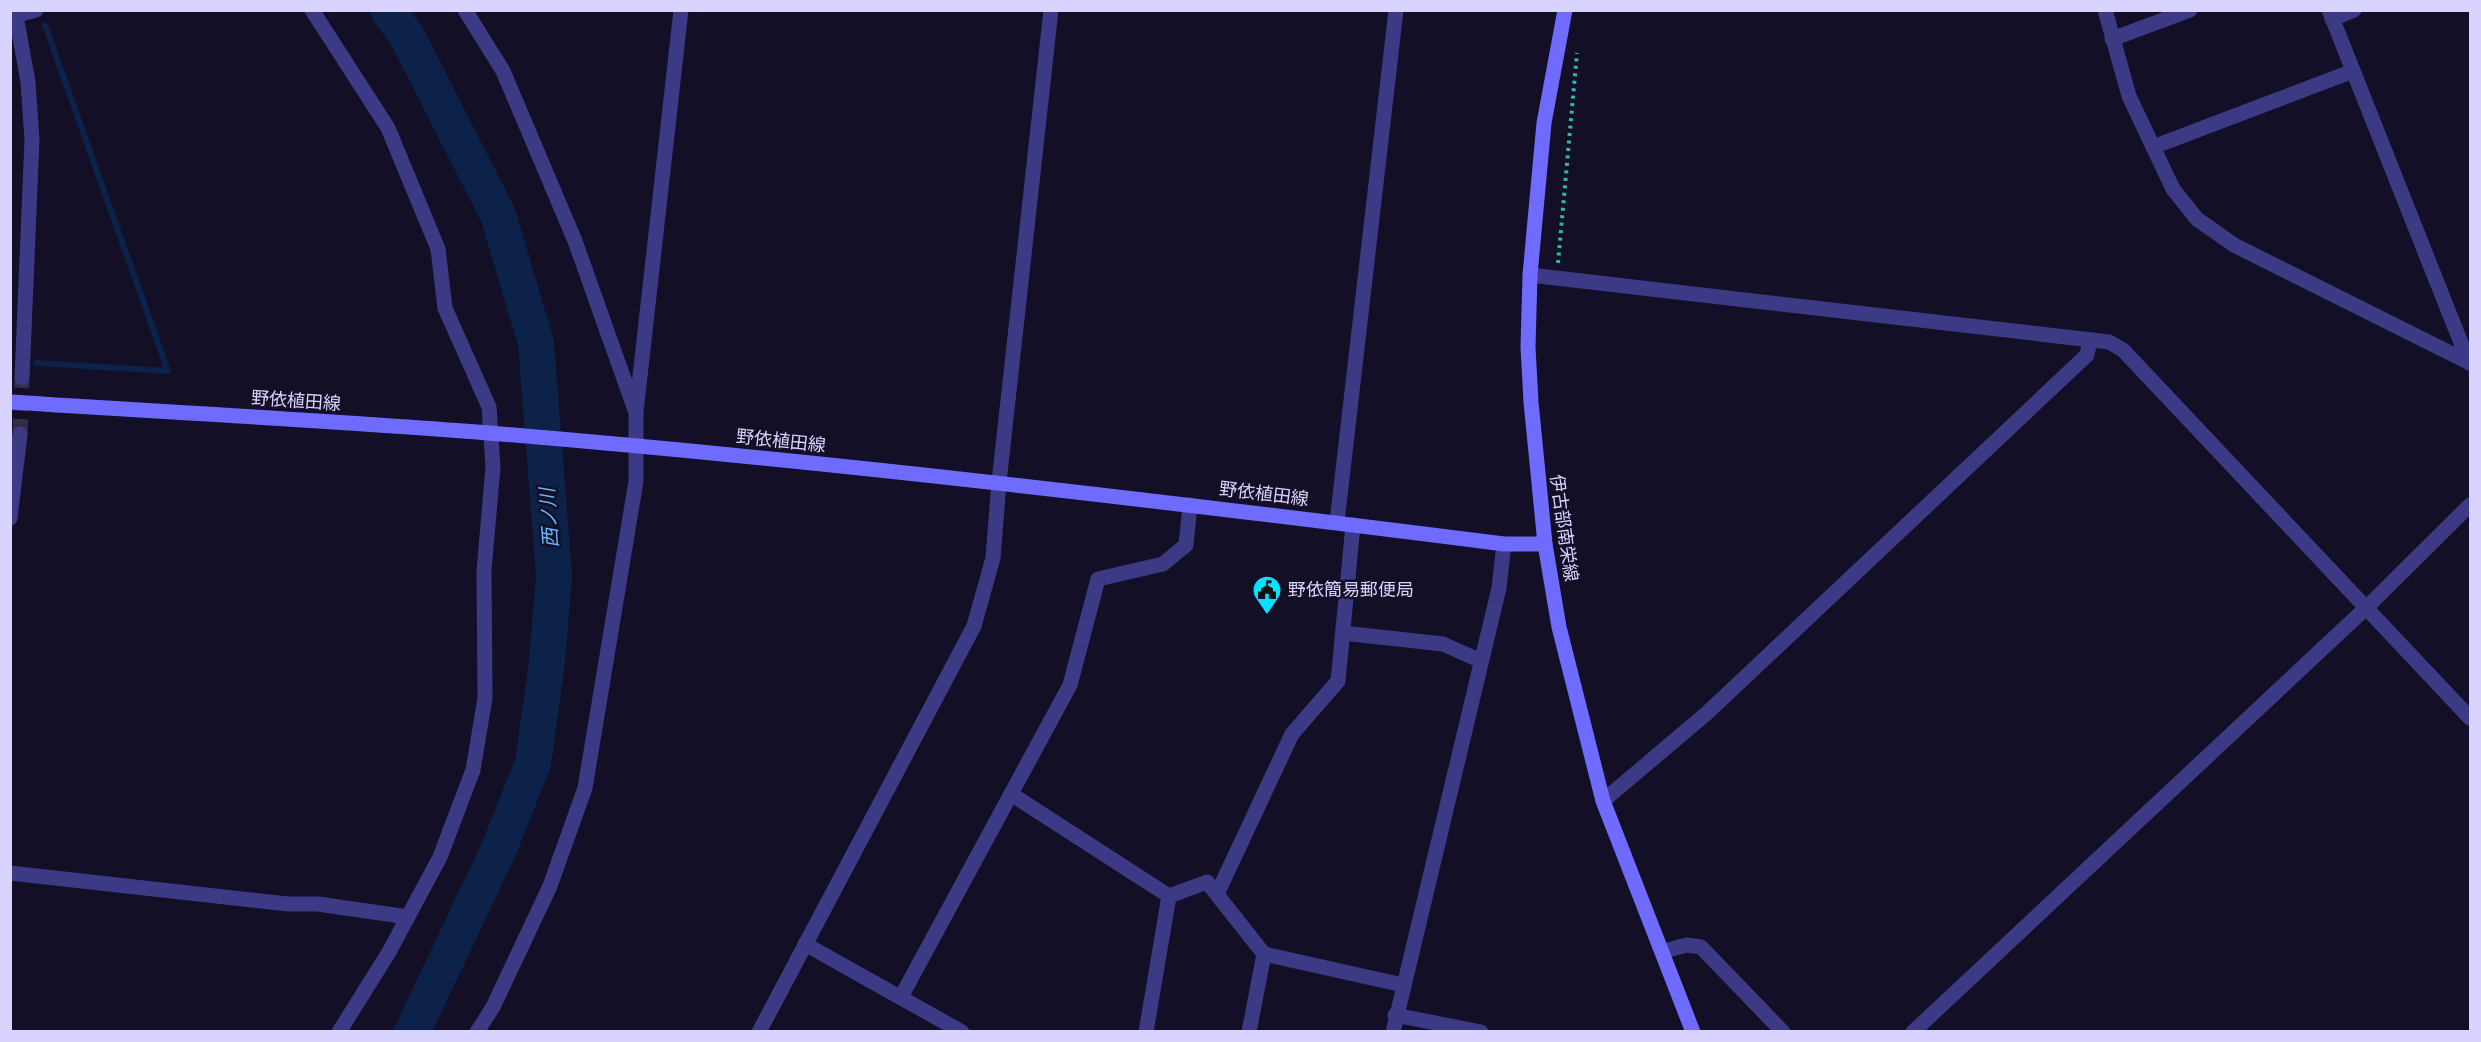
<svg xmlns="http://www.w3.org/2000/svg" width="2481" height="1042" font-family="'IBM Plex Sans','Noto Sans JP',sans-serif">
	<style>
		.lines { fill: none; stroke-linecap: round; stroke-linejoin: round }
		.stream { stroke: #0c2248; stroke-width: 6 }
		.river { stroke: #0c2248; stroke-width: 36 }
		.minor-tunnel { stroke: #312d47; stroke-width: 15; stroke-dasharray: 15 8; stroke-linecap: butt }
		.path { stroke: #2fb8b0; stroke-width: 4; stroke-dasharray: 3 4.5; stroke-linecap: butt }
		.minor { stroke: #3d3a85; stroke-width: 15 }
		.tertiary { stroke: #3d3a85; stroke-width: 15 }
		.secondary { stroke: #6f6bff; stroke-width: 15 }
		.labels { text-anchor: middle; stroke-width: 5; stroke-linejoin: round; paint-order: stroke }
		.street-label { font-size: 18px; fill: #d9d4ff; stroke: #130f26 }
		.poi-label { font-size: 18px; fill: #d9d4ff; stroke: #130f26; text-anchor: start }
		.water-label { font-size: 20px; font-style: italic; fill: #62b6ff; stroke: #130f26 }
	</style>
	<rect width="100%" height="100%" fill="#130f26"/>
	<g class="lines">
		<!-- stream -->
		<path class="stream" d="M37,363L168,371L45,25"/>
		<!-- river -->
		<path class="river" d="M388,10L407,36L498,215L536,343L554,575L547,662L533,763L498,851L412,1032"/>
		<!-- minor-tunnel -->
		<path class="minor-tunnel" d="M20,434L22,378"/>
		<!-- path -->
		<path class="path" d="M1558,263L1577,53"/>
		<!-- minor -->
		<g class="minor">
			<path d="M15,10L28,82L32,140L22,378"/>
			<path d="M312,10L388,128L438,249L445,308L489,407L493,467L484,571L485,698L473,770L440,857L389,952L339,1032"/>
			<path d="M465,10L503,71L575,241L635,410"/>
			<path d="M2105,10L2129,96L2173,189L2197,219L2234,245L2470,363"/>
			<path d="M2329,10L2469,363"/>
			<path d="M10,17L36,10"/>
			<path d="M2332,19L2354,10"/>
			<path d="M2112,39L2190,10"/>
			<path d="M2153,147L2353,71"/>
			<path d="M1530,275L2109,342L2123,350L2470,718"/>
			<path d="M999,482L1051,10"/>
			<path d="M10,518L20,434"/>
			<path d="M1337,522L1396,10"/>
			<path d="M1343,633L1443,644L1481,661"/>
			<path d="M1011,794L1169,896"/>
			<path d="M1603,801L1707,713L2087,355L2090,340"/>
			<path d="M10,873L288,904H318L408,917"/>
			<path d="M1217,894L1292,734L1338,681L1353,525"/>
			<path d="M805,944L962,1032"/>
			<path d="M1664,951L1687,945L1701,947L1783,1032"/>
			<path d="M901,997L1070,685L1098,579L1163,564L1186,545L1190,505"/>
			<path d="M1395,1015L1481,1032"/>
			<path d="M477,1032L493,1007L550,886L585,788L636,481V412L681,10"/>
			<path d="M1146,1032L1169,896L1207,882L1264,954"/>
			<path d="M1249,1032L1264,954L1403,985"/>
			<path d="M1913,1032L2367,607L2470,505"/>
		</g>
		<!-- tertiary -->
		<g class="tertiary">
			<path d="M759,1032L974,626L993,558L999,482"/>
			<path d="M1393,1032L1499,588L1504,544"/>
		</g>
		<!-- secondary -->
		<g class="secondary">
			<path d="M1565,10L1544,123L1530,275L1528,347L1531,402L1545,544L1559,627L1603,801L1693,1032"/>
			<path d="M10,402C166,412 322,420 477,432C820,460 1162,501 1504,544H1545"/>
		</g>
	</g>
	<!-- icons -->
	<defs>
		<g id="civic-pin" transform="scale(1.5)"><path d="M0 17L-7.5 6A9.5 9.5 0 1 1 7.5 6Z" fill="#00e5ff" stroke="#130f26"/><path d="M-.6-6.5H3V-4.5H.6V-3L4-1V1h2V6H-6V1h2V-1L-.6-3ZM-1.2 2.5V6h2.4V2.5Z" fill="#111"/></g>
	</defs>
	<g fill-rule="evenodd">
		<use href="#civic-pin" x="1267" y="590"/>
	</g>
	<g class="labels">
		<!-- street labels -->
		<g class="street-label">
			<text transform="translate(296 401) rotate(4)" y="6">野依植田線</text>
			<text transform="translate(781 441) rotate(6)" y="6">野依植田線</text>
			<text transform="translate(1264 494) rotate(7)" y="6">野依植田線</text>
			<text transform="translate(1564 528) rotate(82)" y="6">伊古部南栄線</text>
		</g>
		<!-- poi labels -->
		<g class="poi-label">
			<text x="1288" y="596">野依簡易郵便局</text>
		</g>
		<!-- water labels -->
		<g class="water-label">
			<text transform="translate(549 518) rotate(-94)" y="7">西ノ川</text>
		</g>
	</g>
	<!-- border -->
	<rect width="2481" height="1042" fill="none" stroke="#d9d4ff" stroke-width="24"/>
</svg>
